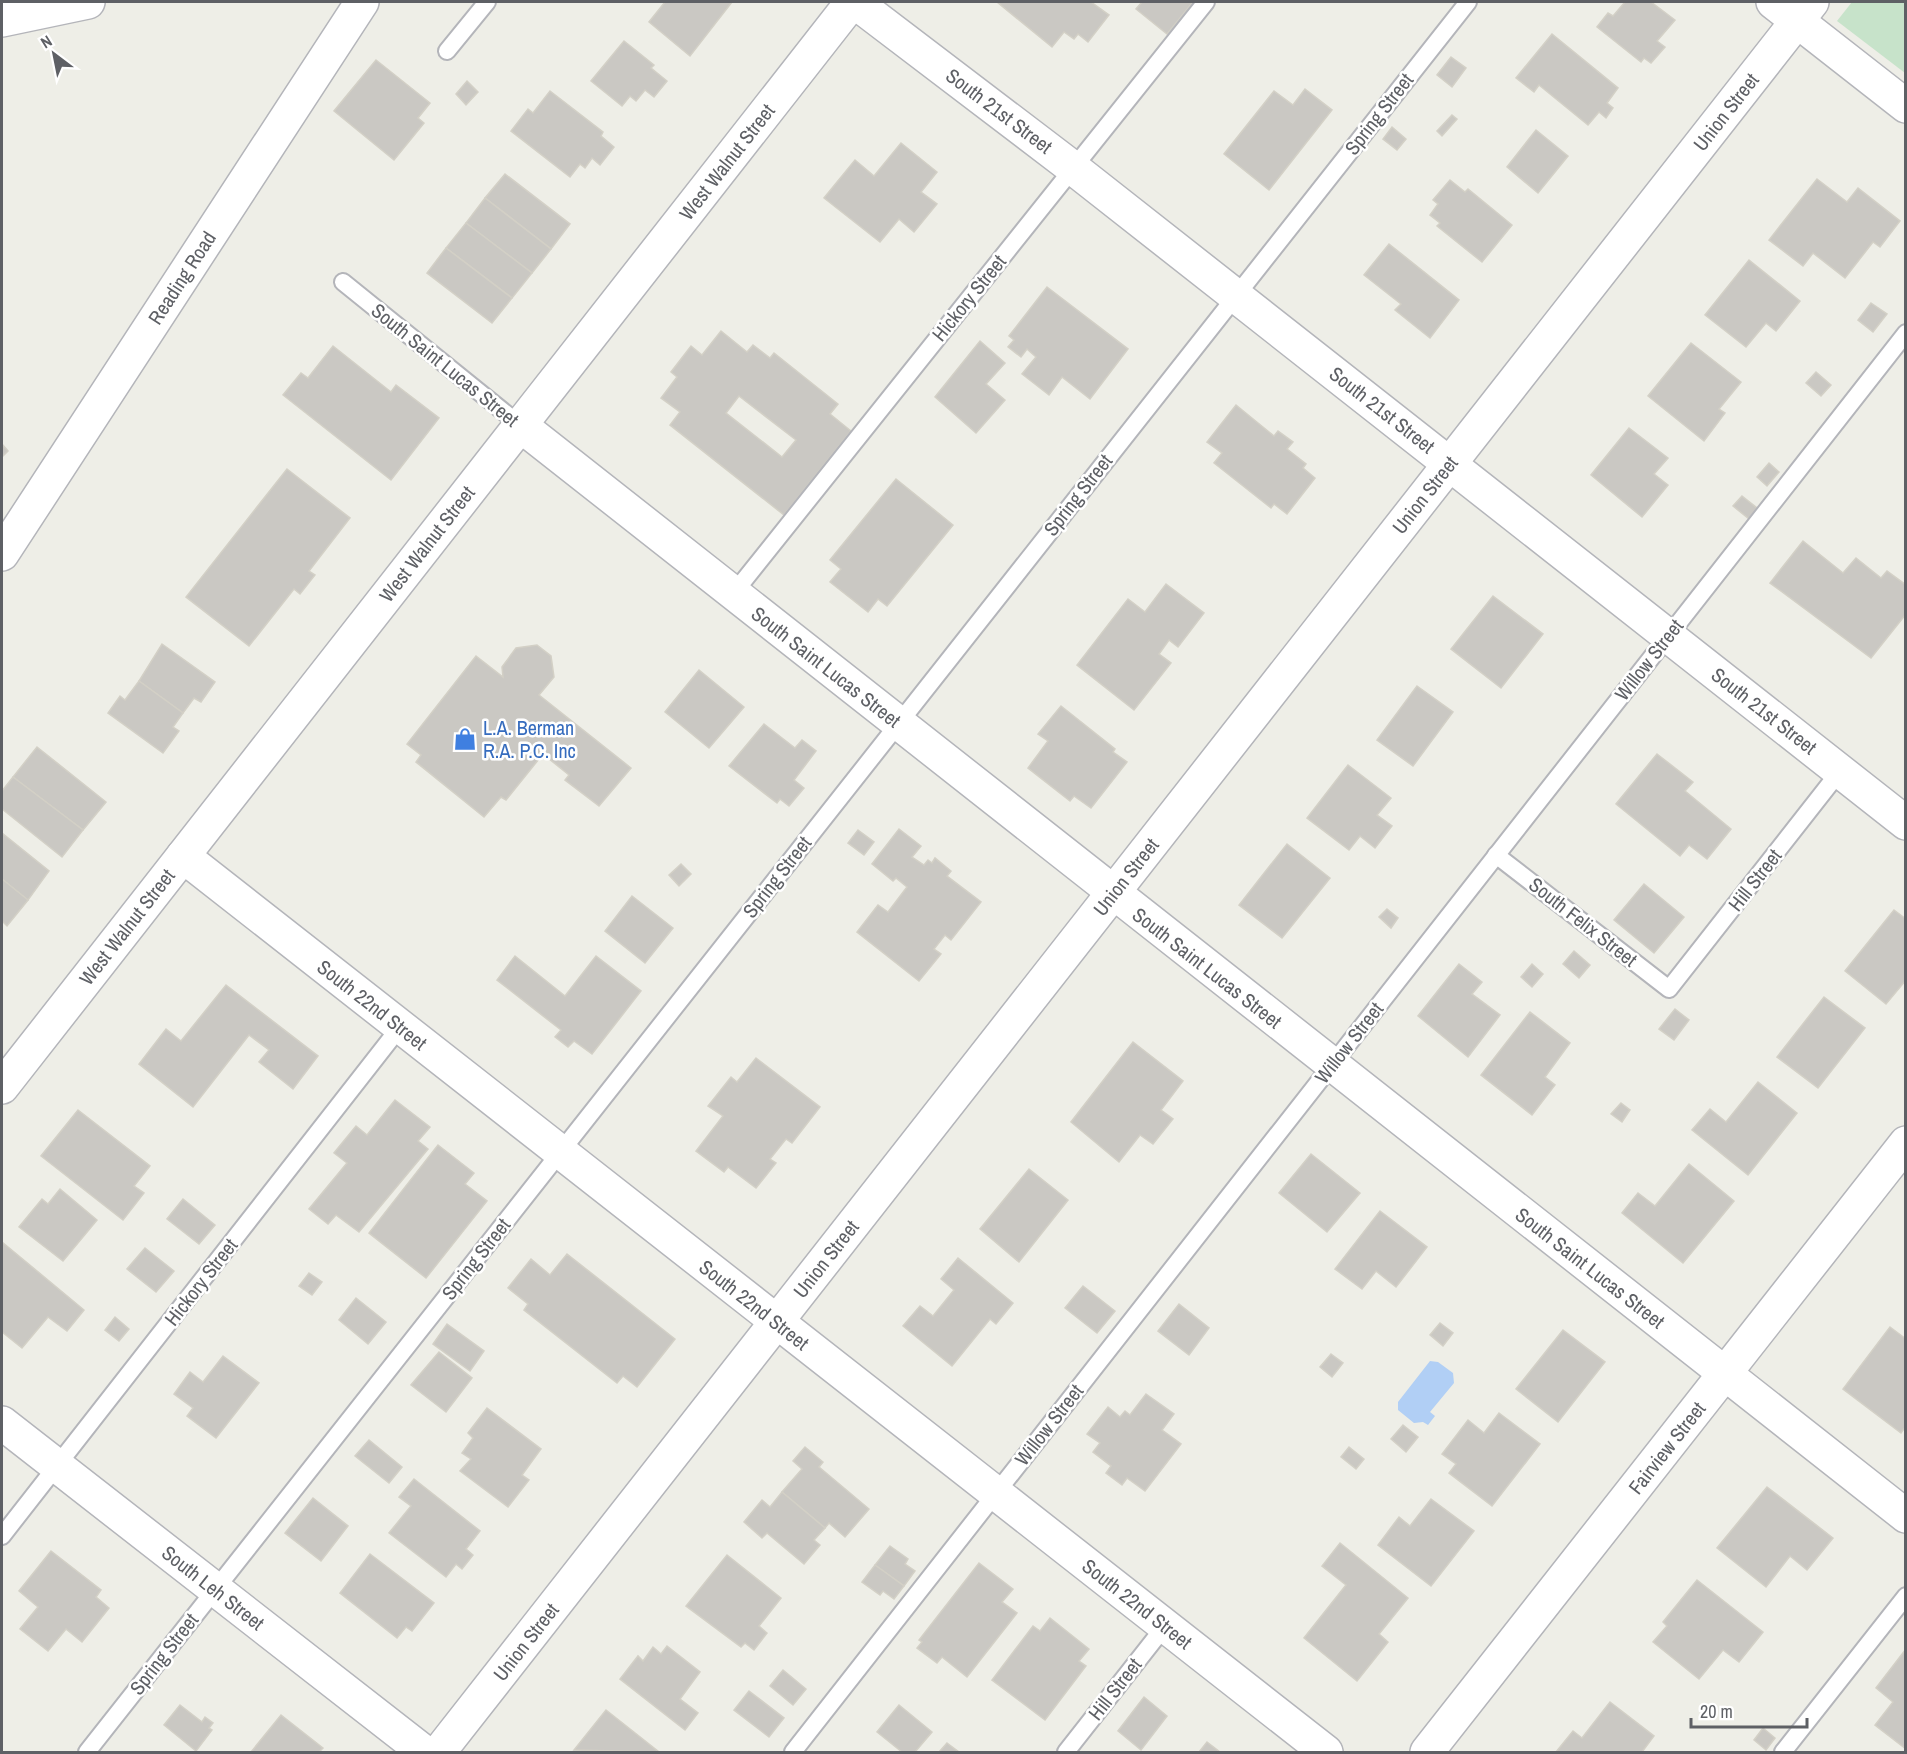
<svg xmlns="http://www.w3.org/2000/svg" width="1907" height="1754" font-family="'Archivo Narrow',sans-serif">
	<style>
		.green { fill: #c7e3ca }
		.water { fill: #b1cff5 }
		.building { fill: #cac8c3; stroke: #d3d0c6; stroke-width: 1.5; fill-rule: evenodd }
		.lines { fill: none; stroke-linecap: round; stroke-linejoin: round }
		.service-casing { stroke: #b4b5ba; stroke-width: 20 }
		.minor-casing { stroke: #b4b5ba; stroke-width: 36 }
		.tertiary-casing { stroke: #b4b5ba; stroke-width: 36 }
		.service { stroke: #fff; stroke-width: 16 }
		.minor { stroke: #fff; stroke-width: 33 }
		.tertiary { stroke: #fff; stroke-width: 33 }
		.labels { text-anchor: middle; stroke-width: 5; stroke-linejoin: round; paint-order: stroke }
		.street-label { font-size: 20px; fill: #5e6065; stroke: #fff }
		.shop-label { font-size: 20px; fill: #366cbe; stroke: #fff; text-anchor: start }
	</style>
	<rect width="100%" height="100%" fill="#eeeee7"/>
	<!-- green -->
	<path class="green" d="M1852,2H1905V73L1837,21Z"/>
	<!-- water -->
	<path class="water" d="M1430,1361L1438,1362L1453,1373L1454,1383L1430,1412L1435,1416L1428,1425L1423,1422L1414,1423L1398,1410V1402Z"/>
	<!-- building -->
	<g class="building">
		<path d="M665,2H732L690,56L649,22Z"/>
		<path d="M997,2H1091L1109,15L1088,42L1078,34L1074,39L1064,32L1052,47Z"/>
		<path d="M1142,2H1193L1167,34L1136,9Z"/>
		<path d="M1625,2H1651L1675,20L1657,41L1665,47L1651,63L1644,58L1641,62L1597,27L1608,13L1613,16Z"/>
		<path d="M1552,34L1618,88L1607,103L1613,108L1606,118L1599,112L1588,125L1539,85L1534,92L1516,78Z"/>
		<path d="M624,41L654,65L651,68L667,81L654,97L645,90L636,101L630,96L622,106L591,81Z"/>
		<path d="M1451,57L1466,68L1452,87L1437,75Z"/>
		<path d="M376,60L430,103L418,118L424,123L394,160L334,111Z"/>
		<path d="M467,81L478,92L466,105L456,94Z"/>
		<path d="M1305,89L1332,110L1269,190L1224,154L1274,91L1293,105Z"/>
		<path d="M550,91L603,132L601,136L614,147L600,165L592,158L585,168L580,164L570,177L511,131L528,109L533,113Z"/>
		<path d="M1452,115L1457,119L1442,136L1437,131Z"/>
		<path d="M1392,127L1406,139L1397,150L1383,139Z"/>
		<path d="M1536,130L1568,156L1538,193L1507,167Z"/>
		<path d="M901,143L937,172L921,192L937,204L914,232L899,219L880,242L824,198L855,160L874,176Z"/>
		<path d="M505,174L570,224L551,249L485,198Z"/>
		<path d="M1817,179L1847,202L1858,188L1900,221L1880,247L1873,242L1845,278L1813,253L1803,266L1769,240Z"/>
		<path d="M1450,180L1465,192L1468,189L1512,225L1482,262L1437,226L1440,223L1430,215L1438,204L1433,200Z"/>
		<path d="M485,198L551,249L532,273L466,223Z"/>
		<path d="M466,223L532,273L512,298L446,248Z"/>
		<path d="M1389,244L1459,300L1430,338L1395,310L1401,304L1364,275Z"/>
		<path d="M446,248L512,298L492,323L427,273Z"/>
		<path d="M1749,260L1800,301L1776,331L1766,323L1746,347L1705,315Z"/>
		<path d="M1047,287L1128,349L1090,399L1062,377L1049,395L1022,374L1036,357L1027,349L1021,357L1008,347L1014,340L1009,336Z"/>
		<path d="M1871,303L1887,314L1873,332L1858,320Z"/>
		<path d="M721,331L747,352L753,345L770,358L774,353L838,404L830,414L851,431L784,515L670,425L680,412L661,398L677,377L671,372L691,346L702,355ZM739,396L796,440L782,457L726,413Z"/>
		<path d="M980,341L1005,363L986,384L1005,400L976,433L935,397Z"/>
		<path d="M1691,343L1741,382L1719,409L1725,413L1704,441L1648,396Z"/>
		<path d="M333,346L391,392L396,385L439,418L391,480L283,395L301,373L308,378Z"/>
		<path d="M1816,372L1831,385L1821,396L1806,383Z"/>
		<path d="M1236,405L1274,436L1278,431L1293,442L1287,449L1306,464L1303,468L1315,478L1287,514L1274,504L1271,508L1214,463L1222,453L1207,442Z"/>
		<path d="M1629,428L1668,458L1654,474L1668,485L1642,517L1591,475Z"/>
		<path d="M2,444L8,451L2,457Z"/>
		<path d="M1769,463L1779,472L1767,486L1757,477Z"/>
		<path d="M287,469L350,518L309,571L315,575L300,594L294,589L249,646L186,597Z"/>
		<path d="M896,479L953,525L887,606L878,599L868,612L830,582L841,569L830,560Z"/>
		<path d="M1742,496L1757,508L1749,519L1733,506Z"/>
		<path d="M1803,541L1843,573L1856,558L1881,578L1887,571L1906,585V614L1871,658L1770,583Z"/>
		<path d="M1166,584L1204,613L1178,647L1169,640L1159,654L1171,663L1134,710L1077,665L1128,599L1145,612Z"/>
		<path d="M1493,596L1543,634L1501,688L1451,649Z"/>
		<path d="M162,644L215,682L201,702L194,698L183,713L139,681Z"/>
		<path d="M537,645L551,656L554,677L539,695L631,768L599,806L565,780L569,775L543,754L506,800L501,797L484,817L416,762L421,755L407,744L476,656L503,677L502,667L516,648Z"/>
		<path d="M699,670L744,707L709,748L665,712Z"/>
		<path d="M139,681L183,713L173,727L179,731L163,753L108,713L120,696L125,700Z"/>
		<path d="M1417,686L1453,712L1413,766L1377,740Z"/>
		<path d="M1061,706L1115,749L1113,752L1127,762L1091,808L1074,796L1070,801L1028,768L1048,741L1038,734Z"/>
		<path d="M764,724L795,748L802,740L816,751L794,780L804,788L789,806L780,799L777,803L729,766Z"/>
		<path d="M37,747L106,802L83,830L13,777Z"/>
		<path d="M1657,754L1693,782L1685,791L1731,829L1707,859L1689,845L1680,856L1616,804Z"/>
		<path d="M1348,765L1391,798L1377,815L1392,826L1375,848L1360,836L1349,850L1307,818Z"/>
		<path d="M13,777L83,830L62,857L2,809V791Z"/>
		<path d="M899,829L921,846L912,857L924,865L928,860L932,863L935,858L951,871L947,876L981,902L951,940L945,935L934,949L941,954L919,981L857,932L878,905L888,912L907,887L896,878L893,881L872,864Z"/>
		<path d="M858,830L874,842L864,855L848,843Z"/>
		<path d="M2,833L49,871L28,900L2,879Z"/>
		<path d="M1287,844L1330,878L1282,938L1239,905Z"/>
		<path d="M681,864L691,874L679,886L669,875Z"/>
		<path d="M2,879L28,900L7,926L2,921Z"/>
		<path d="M1644,884L1684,917L1654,953L1614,920Z"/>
		<path d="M632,896L673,928L645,963L605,931Z"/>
		<path d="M1387,909L1398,918L1391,928L1379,917Z"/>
		<path d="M1894,910L1906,919V980L1886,1004L1845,971Z"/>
		<path d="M1574,951L1590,965L1579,978L1563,964Z"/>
		<path d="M515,956L565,996L596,956L641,991L592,1054L574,1041L568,1047L555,1037L561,1030L497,980Z"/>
		<path d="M1459,964L1482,982L1472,994L1500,1015L1468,1057L1418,1016Z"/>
		<path d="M1532,964L1543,974L1532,987L1521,977Z"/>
		<path d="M226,985L318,1056L293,1089L259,1062L269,1050L249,1035L193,1107L139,1064L166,1029L181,1041Z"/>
		<path d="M1824,997L1865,1028L1818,1088L1777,1057Z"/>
		<path d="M1675,1009L1689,1020L1674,1040L1659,1029Z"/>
		<path d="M1530,1012L1570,1043L1545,1077L1555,1085L1532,1115L1481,1075Z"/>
		<path d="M1133,1042L1183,1081L1161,1110L1173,1119L1153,1144L1140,1135L1119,1162L1071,1122Z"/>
		<path d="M756,1058L820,1107L792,1143L786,1139L770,1159L776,1163L756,1188L728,1167L724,1172L696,1151L723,1116L708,1106L731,1077L737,1082Z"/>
		<path d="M1758,1082L1797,1113L1748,1175L1692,1130L1710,1109L1726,1122Z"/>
		<path d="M395,1100L430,1127L418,1141L428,1149L359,1232L336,1215L328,1224L309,1209L347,1163L334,1153L356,1126L367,1135Z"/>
		<path d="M1621,1103L1630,1110L1622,1122L1611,1114Z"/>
		<path d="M78,1110L150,1166L134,1186L144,1193L123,1220L41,1156Z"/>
		<path d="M438,1145L474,1173L465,1184L487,1201L426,1278L369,1233Z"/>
		<path d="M1311,1154L1360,1193L1327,1232L1279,1193Z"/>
		<path d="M1689,1164L1734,1201L1683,1263L1622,1213L1638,1193L1655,1206Z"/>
		<path d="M1029,1169L1068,1200L1019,1262L980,1229Z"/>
		<path d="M60,1189L97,1220L63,1261L19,1227L42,1199L48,1204Z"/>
		<path d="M183,1199L215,1225L199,1244L167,1219Z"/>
		<path d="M1380,1211L1427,1247L1396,1287L1376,1271L1362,1289L1335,1269Z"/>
		<path d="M2,1242L84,1310L67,1331L48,1317L22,1348L2,1332Z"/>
		<path d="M145,1248L174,1271L156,1292L127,1269Z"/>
		<path d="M567,1254L675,1339L637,1387L623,1376L617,1383L524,1310L528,1304L508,1288L531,1259L550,1275Z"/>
		<path d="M958,1258L1013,1303L996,1324L990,1319L952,1366L903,1326L920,1306L933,1316L954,1290L941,1279Z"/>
		<path d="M309,1273L322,1282L312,1295L299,1286Z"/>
		<path d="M1083,1286L1115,1311L1097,1333L1065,1308Z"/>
		<path d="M356,1298L386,1322L368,1344L339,1320Z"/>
		<path d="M1179,1304L1209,1328L1189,1355L1158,1331Z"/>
		<path d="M115,1317L129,1329L119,1341L105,1330Z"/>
		<path d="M1440,1323L1453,1333L1443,1346L1430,1335Z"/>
		<path d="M447,1324L484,1351L470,1371L433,1344Z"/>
		<path d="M1890,1327L1906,1339V1426L1901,1433L1843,1389Z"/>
		<path d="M1563,1330L1605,1362L1558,1422L1516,1389Z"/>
		<path d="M439,1352L472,1378L446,1412L411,1385Z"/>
		<path d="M1331,1354L1343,1363L1332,1377L1320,1367Z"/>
		<path d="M223,1356L259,1383L216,1438L187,1416L193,1408L174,1394L190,1372L203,1382Z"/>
		<path d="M1146,1394L1174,1414L1162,1430L1181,1444L1145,1491L1127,1478L1122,1485L1106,1473L1111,1466L1093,1452L1100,1443L1087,1434L1108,1407L1120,1417L1125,1411L1130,1415Z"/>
		<path d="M487,1408L541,1449L522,1475L529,1480L508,1507L460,1471L471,1459L462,1453L473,1438L468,1433Z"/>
		<path d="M1499,1413L1540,1444L1492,1506L1449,1473L1456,1464L1442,1454L1468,1420L1484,1433Z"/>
		<path d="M1403,1425L1418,1437L1406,1452L1391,1439Z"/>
		<path d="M369,1440L402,1467L389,1483L355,1456Z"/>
		<path d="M805,1447L823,1462L819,1467L869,1509L845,1537L829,1523L825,1528L782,1492L802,1469L793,1461Z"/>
		<path d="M1349,1447L1364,1459L1356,1469L1341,1457Z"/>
		<path d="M414,1479L480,1531L466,1549L473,1555L462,1569L456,1564L446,1577L389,1533L411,1506L399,1497Z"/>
		<path d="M1767,1487L1833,1538L1807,1570L1790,1556L1766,1587L1717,1548Z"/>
		<path d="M782,1492L825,1528L814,1540L820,1545L804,1564L767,1533L762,1538L744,1522L762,1500L770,1507Z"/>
		<path d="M313,1498L348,1526L321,1561L285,1533Z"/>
		<path d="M1431,1499L1474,1531L1431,1586L1378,1545L1399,1517L1410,1526Z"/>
		<path d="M1340,1543L1408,1598L1379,1634L1388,1642L1357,1681L1304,1638L1346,1585L1322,1566Z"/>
		<path d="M890,1546L908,1559L905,1564L915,1571L904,1586L875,1565Z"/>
		<path d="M51,1551L101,1590L96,1597L109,1608L82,1642L66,1629L48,1651L20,1629L38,1607L19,1591Z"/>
		<path d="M370,1554L434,1603L412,1631L406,1627L397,1638L340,1593Z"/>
		<path d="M727,1555L781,1598L759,1626L767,1633L754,1650L745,1643L741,1647L686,1606Z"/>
		<path d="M979,1563L1013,1589L1002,1602L1017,1613L967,1677L942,1657L937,1663L917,1648L922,1642L919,1640Z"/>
		<path d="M875,1565L904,1586L894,1599L883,1591L880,1595L862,1582Z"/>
		<path d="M1697,1580L1763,1632L1739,1662L1723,1650L1699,1679L1653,1642L1667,1626L1663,1622Z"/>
		<path d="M1050,1618L1089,1649L1079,1661L1086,1666L1045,1720L992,1680L1033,1626L1040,1631Z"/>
		<path d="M667,1646L700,1672L680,1699L698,1713L685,1730L620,1679L638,1656L643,1661L653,1647L661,1654Z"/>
		<path d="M1906,1649V1749L1875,1725L1893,1702L1876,1688Z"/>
		<path d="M783,1670L806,1689L793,1705L770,1686Z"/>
		<path d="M749,1691L784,1718L769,1737L734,1710Z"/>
		<path d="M1144,1697L1167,1716L1141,1750L1118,1731Z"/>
		<path d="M1610,1702L1654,1736L1642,1752H1556L1573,1731L1582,1738Z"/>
		<path d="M180,1705L202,1722L205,1717L213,1723L209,1728L212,1730L196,1751L164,1725Z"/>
		<path d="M899,1705L932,1732L915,1752H902L877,1732Z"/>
		<path d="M606,1710L659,1752L574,1750Z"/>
		<path d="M281,1715L323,1748L319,1752H251Z"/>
		<path d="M1763,1728L1775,1738L1766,1750L1754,1740Z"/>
		<path d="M1207,1742L1220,1752H1199Z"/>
		<path d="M947,1743L959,1752H939Z"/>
	</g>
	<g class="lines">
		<!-- service casing -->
		<g class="service-casing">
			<g id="service">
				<path d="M447,51L487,2"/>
				<path d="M343,282L520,425"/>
				<path d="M733,594L1206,2"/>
				<path d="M1496,855L1669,989L1840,771"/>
				<path d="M2,1536L400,1027"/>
				<path d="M87,1752L1468,2"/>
				<path d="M793,1752L1906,333"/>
				<path d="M1066,1752L1165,1626"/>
				<path d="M1783,1752L1906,1596"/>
			</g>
		</g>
		<!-- minor casing -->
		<g class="minor-casing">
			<g id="minor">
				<path d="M855,2L1073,168L1906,823"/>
				<path d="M1773,2L1906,106"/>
				<path d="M2,20L88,2"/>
				<path d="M520,425L1906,1516"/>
				<path d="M183,856L1326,1752"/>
				<path d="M2,1087L852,2"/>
				<path d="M2,1423L424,1752"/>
				<path d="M1427,1752L1906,1143"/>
			</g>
		</g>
		<!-- tertiary casing -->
		<g class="tertiary-casing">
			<g id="tertiary">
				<path d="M2,554L362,2"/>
				<path d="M439,1752L1812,2"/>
			</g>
		</g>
		<!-- service -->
		<use href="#service" class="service"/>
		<!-- minor -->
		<use href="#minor" class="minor"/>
		<!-- tertiary -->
		<use href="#tertiary" class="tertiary"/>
	</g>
	<!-- icons -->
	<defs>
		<g id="shop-bare" transform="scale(1.8)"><path d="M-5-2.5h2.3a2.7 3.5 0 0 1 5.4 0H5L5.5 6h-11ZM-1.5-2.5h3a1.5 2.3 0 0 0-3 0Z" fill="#3f7fe0" stroke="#fff" stroke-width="2.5" paint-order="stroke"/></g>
	</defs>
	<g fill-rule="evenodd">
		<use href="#shop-bare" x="465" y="739"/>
	</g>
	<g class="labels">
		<!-- street labels -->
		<g class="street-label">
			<text transform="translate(999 111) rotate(37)" y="7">South 21st Street</text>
			<text transform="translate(1726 112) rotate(-52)" y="7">Union Street</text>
			<text transform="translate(1379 114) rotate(-52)" y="7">Spring Street</text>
			<text transform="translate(727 162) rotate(-52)" y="7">West Walnut Street</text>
			<text transform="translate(182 278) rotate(-57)" y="7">Reading Road</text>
			<text transform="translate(969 298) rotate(-51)" y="7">Hickory Street</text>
			<text transform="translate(445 365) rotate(39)" y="7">South Saint Lucas Street</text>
			<text transform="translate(1382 410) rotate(38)" y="7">South 21st Street</text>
			<text transform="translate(1078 495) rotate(-52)" y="7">Spring Street</text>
			<text transform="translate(1425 495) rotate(-52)" y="7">Union Street</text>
			<text transform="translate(427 544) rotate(-52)" y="7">West Walnut Street</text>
			<text transform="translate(1649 660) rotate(-52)" y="7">Willow Street</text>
			<text transform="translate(826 667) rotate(38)" y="7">South Saint Lucas Street</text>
			<text transform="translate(1764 711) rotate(38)" y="7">South 21st Street</text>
			<text transform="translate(777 877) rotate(-52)" y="7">Spring Street</text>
			<text transform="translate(1126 877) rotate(-52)" y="7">Union Street</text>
			<text transform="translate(1755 880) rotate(-52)" y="7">Hill Street</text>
			<text transform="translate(1583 922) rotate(38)" y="7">South Felix Street</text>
			<text transform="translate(127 927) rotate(-52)" y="7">West Walnut Street</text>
			<text transform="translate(1207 968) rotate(38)" y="7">South Saint Lucas Street</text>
			<text transform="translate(372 1005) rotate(38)" y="7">South 22nd Street</text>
			<text transform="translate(1349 1043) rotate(-52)" y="7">Willow Street</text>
			<text transform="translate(476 1259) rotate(-52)" y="7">Spring Street</text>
			<text transform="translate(826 1259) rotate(-52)" y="7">Union Street</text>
			<text transform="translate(1590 1268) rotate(38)" y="7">South Saint Lucas Street</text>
			<text transform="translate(201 1282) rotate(-52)" y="7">Hickory Street</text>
			<text transform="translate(754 1305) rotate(38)" y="7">South 22nd Street</text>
			<text transform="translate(1049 1425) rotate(-52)" y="7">Willow Street</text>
			<text transform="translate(1667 1448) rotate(-52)" y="7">Fairview Street</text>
			<text transform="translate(213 1588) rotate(38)" y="7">South Leh Street</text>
			<text transform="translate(1137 1604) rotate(38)" y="7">South 22nd Street</text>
			<text transform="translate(526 1642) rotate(-52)" y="7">Union Street</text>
			<text transform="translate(164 1654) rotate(-52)" y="7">Spring Street</text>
			<text transform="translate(1115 1689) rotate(-52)" y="7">Hill Street</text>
		</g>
		<!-- shop labels -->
		<g class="shop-label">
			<text x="483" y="735">L.A. Berman<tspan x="483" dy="23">R.A. P.C. Inc</tspan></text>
		</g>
	</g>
	<!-- border -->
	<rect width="1907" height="1754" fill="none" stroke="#5e6065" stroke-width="6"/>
	<!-- north arrow -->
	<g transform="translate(54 54) rotate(328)" stroke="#ffffff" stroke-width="4.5" paint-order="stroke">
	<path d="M0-4.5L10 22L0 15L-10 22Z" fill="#5e6065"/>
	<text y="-9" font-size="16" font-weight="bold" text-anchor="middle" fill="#5e6065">N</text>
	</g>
	<!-- scale -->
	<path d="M1691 1718v9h116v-9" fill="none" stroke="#5e6065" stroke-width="3"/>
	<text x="1700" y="1718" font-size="18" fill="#5e6065" stroke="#ffffff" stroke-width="4.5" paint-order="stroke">20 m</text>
</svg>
